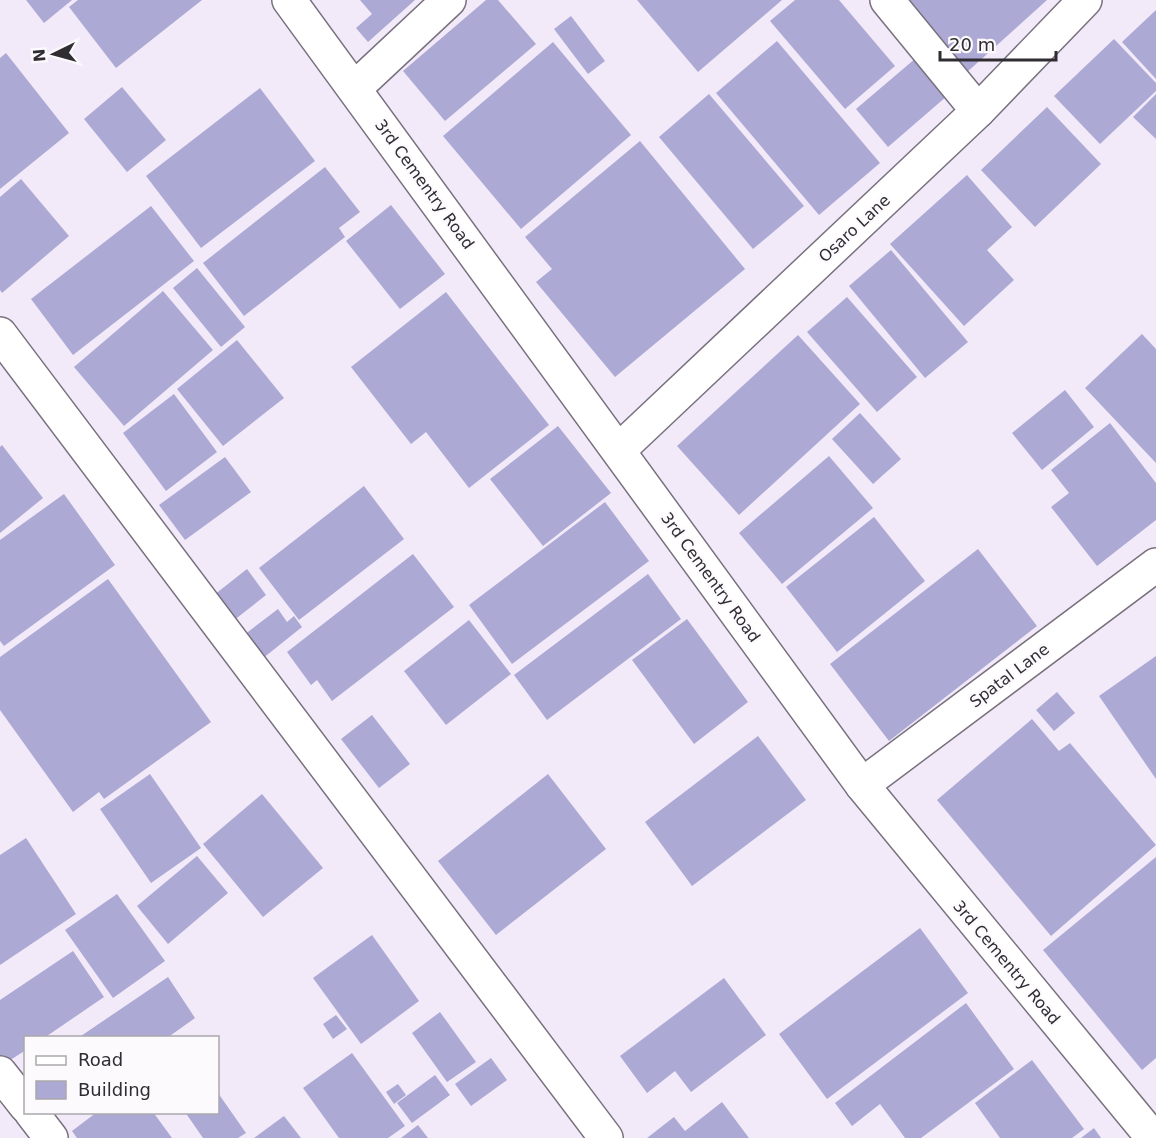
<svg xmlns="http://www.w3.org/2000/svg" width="1156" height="1138" font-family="'DejaVu Sans',sans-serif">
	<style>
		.building { fill: #aca9d4 }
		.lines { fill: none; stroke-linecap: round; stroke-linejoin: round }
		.minor-casing { stroke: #79717e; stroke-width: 36 }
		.minor { stroke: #fff; stroke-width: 33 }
		.labels { text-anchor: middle; stroke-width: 4.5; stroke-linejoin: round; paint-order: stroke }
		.street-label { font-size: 16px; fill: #302d32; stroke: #fcfafd }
	</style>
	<rect width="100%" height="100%" fill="#f3eaf9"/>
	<!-- building -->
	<g class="building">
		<path d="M26,0H72L44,23Z"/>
		<path d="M78,0H202L116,68L69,7Z"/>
		<path d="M360,0H415L368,42L356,28L372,14Z"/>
		<path d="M486,0H498L536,44L445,121L403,71Z"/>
		<path d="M637,0H782L698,72Z"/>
		<path d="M795,0H839L895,66L845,109L770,21Z"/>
		<path d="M901,0H1047L966,73Z"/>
		<path d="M1156,10V79L1122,42Z"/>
		<path d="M571,16L605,61L588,74L554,29Z"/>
		<path d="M1114,39L1156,83V91L1100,144L1054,96Z"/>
		<path d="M777,41L880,163L819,215L716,93Z"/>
		<path d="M553,42L631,135L521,229L443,136Z"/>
		<path d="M6,53L69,133L0,189V58Z"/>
		<path d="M916,58L947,96L888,147L856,109Z"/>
		<path d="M122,87L166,140L127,172L84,119Z"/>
		<path d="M260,88L315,161L201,248L146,176Z"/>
		<path d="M709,94L804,206L753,249L659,137Z"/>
		<path d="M1156,94V139L1133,117Z"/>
		<path d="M1047,107L1101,164L1035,227L981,170Z"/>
		<path d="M640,141L745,269L615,377L536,282L552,269L525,237Z"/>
		<path d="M325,167L360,212L339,228L345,237L244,316L203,263Z"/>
		<path d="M967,175L1012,227L987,250L1014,280L964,326L890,244Z"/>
		<path d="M21,179L69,236L2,293L0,290V197Z"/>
		<path d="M391,205L445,274L400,309L346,241Z"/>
		<path d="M151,206L194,261L73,355L31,299Z"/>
		<path d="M891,250L968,342L925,378L849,286Z"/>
		<path d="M197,268L245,327L221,347L173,288Z"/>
		<path d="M163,291L213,350L124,426L74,367Z"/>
		<path d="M446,292L549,425L469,488L426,432L411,444L351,367Z"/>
		<path d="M847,297L917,377L877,412L807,332Z"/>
		<path d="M1142,334L1156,349V463L1085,388Z"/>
		<path d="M798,335L860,404L739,515L677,446Z"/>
		<path d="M237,340L284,398L223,446L177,389Z"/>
		<path d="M1065,390L1094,427L1042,470L1012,433Z"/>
		<path d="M174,394L217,452L166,491L123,433Z"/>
		<path d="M860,413L901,459L873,484L832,439Z"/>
		<path d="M1110,423L1156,483V520L1097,566L1051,507L1069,493L1051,470Z"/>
		<path d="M558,426L611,493L543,546L490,479Z"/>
		<path d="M2,445L43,498L0,533V447Z"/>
		<path d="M829,456L873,508L782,584L739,533Z"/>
		<path d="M225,457L251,492L185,540L159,505Z"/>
		<path d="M364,486L404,539L299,620L259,568Z"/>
		<path d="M64,494L115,565L4,646L0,641V540Z"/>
		<path d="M605,502L649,561L512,664L469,605Z"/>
		<path d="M874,517L925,581L837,652L786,587Z"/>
		<path d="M978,549L1037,626L889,741L830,664Z"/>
		<path d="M413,554L454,607L332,701L317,680L311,685L287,652Z"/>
		<path d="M247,569L266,595L233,621L214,595Z"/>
		<path d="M648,574L681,619L547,720L514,675Z"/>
		<path d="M108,579L211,722L104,799L99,792L73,812L0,710V657Z"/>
		<path d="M278,609L287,622L294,616L302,627L262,659L244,635Z"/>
		<path d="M687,619L748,702L694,744L632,660Z"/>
		<path d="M469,620L511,674L446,725L404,671Z"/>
		<path d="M1156,656V779L1099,696Z"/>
		<path d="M1057,692L1075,713L1054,731L1036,710Z"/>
		<path d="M372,715L410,764L379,788L341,739Z"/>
		<path d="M1032,719L1059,751L1070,743L1156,845L1051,936L937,800Z"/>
		<path d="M758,736L806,800L692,886L645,822Z"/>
		<path d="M150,774L201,848L151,883L100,809Z"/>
		<path d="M548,774L606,849L496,935L438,861Z"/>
		<path d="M262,794L323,868L263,917L203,844Z"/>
		<path d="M26,838L76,914L0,965V855Z"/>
		<path d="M197,856L228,893L168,944L137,906Z"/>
		<path d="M1156,857V1058L1142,1070L1043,950Z"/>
		<path d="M117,894L165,961L113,998L65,930Z"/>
		<path d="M920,928L968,993L827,1099L779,1034Z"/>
		<path d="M372,935L419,1001L361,1044L313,978Z"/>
		<path d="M73,951L104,997L44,1038H26V1050L4,1064L0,1057V1000Z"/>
		<path d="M168,977L195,1018L167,1038H78Z"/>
		<path d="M724,978L766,1035L691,1092L675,1071L647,1093L620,1056Z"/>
		<path d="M966,1003L1014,1069L921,1138H905L880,1104L852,1126L835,1103Z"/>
		<path d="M440,1012L476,1062L447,1082L412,1033Z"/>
		<path d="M336,1015L347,1029L333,1039L323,1024Z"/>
		<path d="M352,1053L405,1126L388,1138H339L303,1088Z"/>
		<path d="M491,1058L507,1080L471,1106L455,1084Z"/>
		<path d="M1032,1060L1084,1129L1072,1138H1000L975,1103Z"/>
		<path d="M435,1075L450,1095L412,1123L397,1103Z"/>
		<path d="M398,1084L406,1095L394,1104L386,1092Z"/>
		<path d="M218,1093L246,1133L238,1138H203L185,1112H218Z"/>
		<path d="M722,1102L749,1138H647L674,1117L685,1131Z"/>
		<path d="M97,1112H153L172,1138H77L72,1131Z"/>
		<path d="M284,1116L301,1138H254Z"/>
		<path d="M418,1125L428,1138H401Z"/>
		<path d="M1094,1128L1101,1138H1081Z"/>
	</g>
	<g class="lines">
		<!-- minor casing -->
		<g class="minor-casing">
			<g id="minor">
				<path d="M289,0L862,785L1153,1138"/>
				<path d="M887,0L978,111"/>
				<path d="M355,88L449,0"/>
				<path d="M0,334L606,1138"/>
				<path d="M619,450L978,111L1085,0"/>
				<path d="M862,785L1156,565"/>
				<path d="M0,1073L26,1106"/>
				<path d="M31,1112L51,1138"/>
			</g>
		</g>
		<!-- minor -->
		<use href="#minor" class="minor"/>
	</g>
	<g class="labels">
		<!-- street labels -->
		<g class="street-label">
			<text transform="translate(425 184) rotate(54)" y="6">3rd Cementry Road</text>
			<text transform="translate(854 228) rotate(-43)" y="6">Osaro Lane</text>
			<text transform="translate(711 577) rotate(54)" y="6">3rd Cementry Road</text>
			<text transform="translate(1009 675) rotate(-37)" y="6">Spatal Lane</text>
			<text transform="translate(1007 962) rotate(50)" y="6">3rd Cementry Road</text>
		</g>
	</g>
	<!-- legend -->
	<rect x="24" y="1036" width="195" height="78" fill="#fcfafd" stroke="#aaa8ac" stroke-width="1.5"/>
	<rect x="36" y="1056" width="30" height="9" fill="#ffffff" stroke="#aaa8ac" stroke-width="1.5"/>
	<text x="78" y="1066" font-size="18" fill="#302d32">Road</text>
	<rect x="36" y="1081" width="30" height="18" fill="#aca9d4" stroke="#aaa8ac" stroke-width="1.5"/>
	<text x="78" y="1096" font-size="18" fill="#302d32">Building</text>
	<!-- north arrow -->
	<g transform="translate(54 54) rotate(265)" stroke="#fcfafd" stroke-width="4.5" paint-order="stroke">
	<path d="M0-4.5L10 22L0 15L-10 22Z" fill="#302d32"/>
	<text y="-9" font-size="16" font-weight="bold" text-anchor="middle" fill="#302d32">N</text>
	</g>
	<!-- scale -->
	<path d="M940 51v9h116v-9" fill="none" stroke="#302d32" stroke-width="3"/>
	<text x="949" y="51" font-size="18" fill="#302d32" stroke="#fcfafd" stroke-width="4.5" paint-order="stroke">20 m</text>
</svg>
